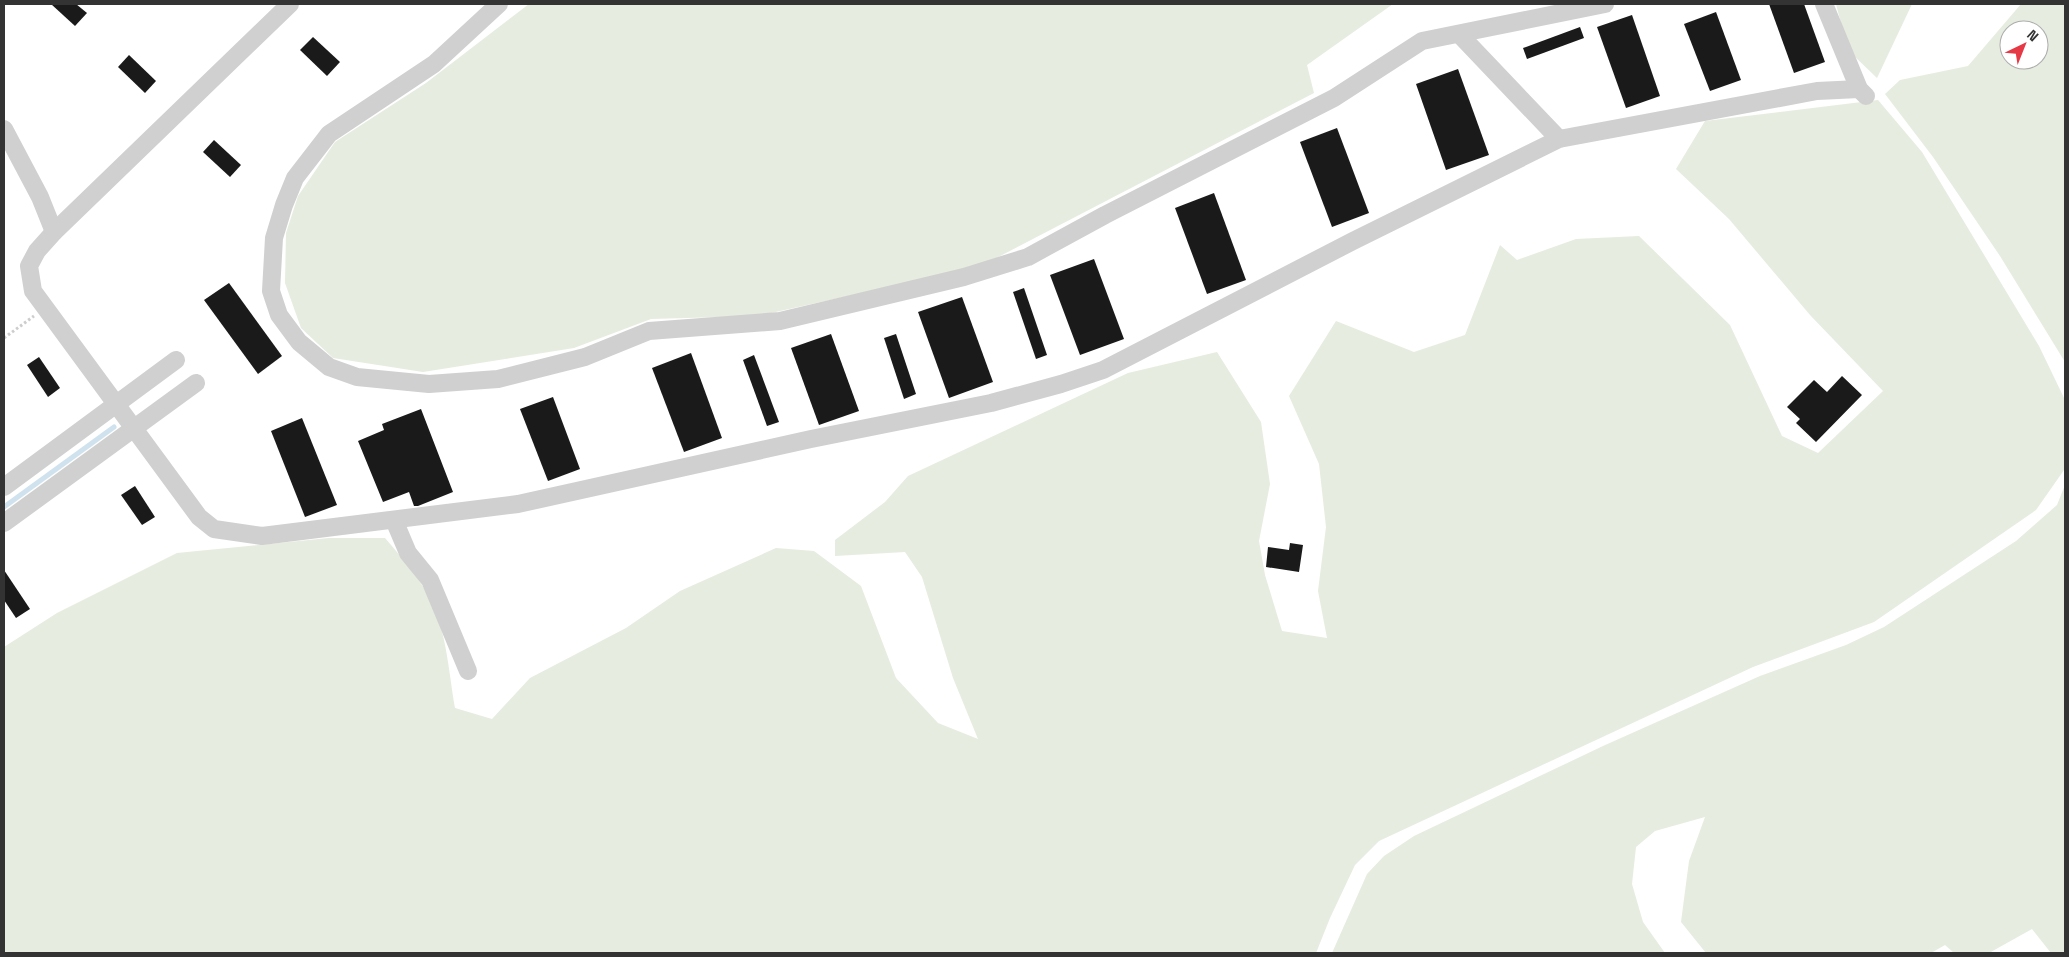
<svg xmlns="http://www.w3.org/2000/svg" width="2069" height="957" font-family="'Space Grotesk',sans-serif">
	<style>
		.green { fill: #e6ecdf; fill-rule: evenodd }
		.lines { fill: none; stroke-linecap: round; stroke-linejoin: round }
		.stream { stroke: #cfe2ee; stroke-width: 5 }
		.building { fill: #1a1a1a }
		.path { stroke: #cdcdcd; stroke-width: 3; stroke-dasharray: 2.5 2.5; stroke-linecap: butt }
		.minor { stroke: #d0d0d0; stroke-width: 18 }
	</style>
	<rect width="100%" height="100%" fill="#fff"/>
	<!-- green -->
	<g class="green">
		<path d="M529,4H1393L1307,65L1314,93L979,267L757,316L651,319L574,348L423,372L333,358L301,328L285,283L286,233L298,196L335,142L426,83Z"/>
		<path d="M1836,4H1912L1877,78L1848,50Z"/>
		<path d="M2021,4H2065V362L2000,256L1933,157L1885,94L1900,80L1968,66ZM2009,30H2039V60H2009Z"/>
		<path d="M1878,100L1922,152L2039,346L2065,400L2064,470L2036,510L1874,622L1753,667L1379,841L1355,865L1330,918L1316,953H4V647L57,613L177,553L329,538H385C402,558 421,579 432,603C447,635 449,674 455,708L492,719L530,678L626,628L680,591L776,548L814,551L861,586L896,678L938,723L978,739L953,678L922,577L905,552L835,556V540L885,502L908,476L1128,373L1217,352L1261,422L1270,484L1259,541L1265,575L1282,631L1327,638L1318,591L1326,527L1319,464L1289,396L1336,321L1414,352L1465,335L1500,245L1517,260L1576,239L1639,236L1730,325L1782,436L1818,453L1883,391L1810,315L1729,219L1676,169L1705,121Z"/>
		<path d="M2065,485V953H2051L2032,929L1989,953H1954L1945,945L1931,953H1706L1681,922L1689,861L1705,817L1655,831L1636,847L1632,884L1643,922L1665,953H1332L1367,874L1384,856L1414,836L1603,746L1760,676L1846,645L1884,627L2016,541L2057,505Z"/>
	</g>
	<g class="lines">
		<!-- stream -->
		<path class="stream" d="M4,507L114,427"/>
	</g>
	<!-- building -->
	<g class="building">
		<path d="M51,4H76L87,13L75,26Z"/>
		<path d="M1769,4H1804L1825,62L1794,73Z"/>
		<path d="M1716,12L1741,80L1710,91L1684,24Z"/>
		<path d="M1632,15L1660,96L1626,108L1597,27Z"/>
		<path d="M1580,27L1584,38L1527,59L1523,48Z"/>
		<path d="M313,37L340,62L327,76L300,50Z"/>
		<path d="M129,55L156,81L145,93L118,67Z"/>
		<path d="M1458,69L1489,155L1446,170L1416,84Z"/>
		<path d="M1337,128L1369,213L1332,227L1300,142Z"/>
		<path d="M214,140L241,165L230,177L203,152Z"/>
		<path d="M1214,193L1246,280L1207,294L1175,208Z"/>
		<path d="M1094,259L1124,339L1080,355L1050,275Z"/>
		<path d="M229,283L282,356L258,374L204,300Z"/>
		<path d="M1024,288L1047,355L1036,359L1013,292Z"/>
		<path d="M962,297L993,382L949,398L918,312Z"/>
		<path d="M831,334L859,411L819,425L791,348Z"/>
		<path d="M896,334L916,394L904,399L884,338Z"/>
		<path d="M691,353L722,438L684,452L652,368Z"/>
		<path d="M754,355L779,422L767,426L743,360Z"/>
		<path d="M39,357L60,388L48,397L27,365Z"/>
		<path d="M1842,376L1862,395L1816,442L1796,423L1800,419L1787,407L1814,380L1827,392Z"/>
		<path d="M553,397L580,469L548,481L520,409Z"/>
		<path d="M421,409L453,492L418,506H414L409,492L383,502L358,441L384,430L382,424Z"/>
		<path d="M302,418L337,505L305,517L271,431Z"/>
		<path d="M135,486L155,517L142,525L121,495Z"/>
		<path d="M1290,543L1303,545L1299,572L1266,567L1268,547L1289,550Z"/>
		<path d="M4,570L30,609L16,618L4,600Z"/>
	</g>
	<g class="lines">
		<!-- path -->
		<path class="path" d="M4,338L34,316"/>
		<!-- minor -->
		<g class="minor">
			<path d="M290,4L54,232L37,251L29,266L33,291L199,517L214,529L262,536L518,504L811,439L991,403L1061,384L1103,370L1353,241L1559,139L1817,91L1859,89"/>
			<path d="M499,4L434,64L329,134L295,178L284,205L274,238L271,291L279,315L299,342L329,367L357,377L429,384L498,379L585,357L649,331L780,321L964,277L1028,257L1105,215L1334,98L1422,41L1605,4"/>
			<path d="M1824,4L1859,89L1866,96"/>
			<path d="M1460,35L1559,139"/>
			<path d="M4,129L40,197L54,232"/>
			<path d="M4,487L176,360"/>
			<path d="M394,520L408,553L430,580L468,671"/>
			<path d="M4,523L196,383"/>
		</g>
	</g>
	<!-- border -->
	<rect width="2069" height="957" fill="none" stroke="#333333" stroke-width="10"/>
	<!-- north arrow -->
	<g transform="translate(2024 45) rotate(43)"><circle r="24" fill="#ffffff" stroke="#adadad"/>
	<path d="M0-4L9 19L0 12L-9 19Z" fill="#e63946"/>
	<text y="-8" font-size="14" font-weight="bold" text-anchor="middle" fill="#333333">N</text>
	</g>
</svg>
